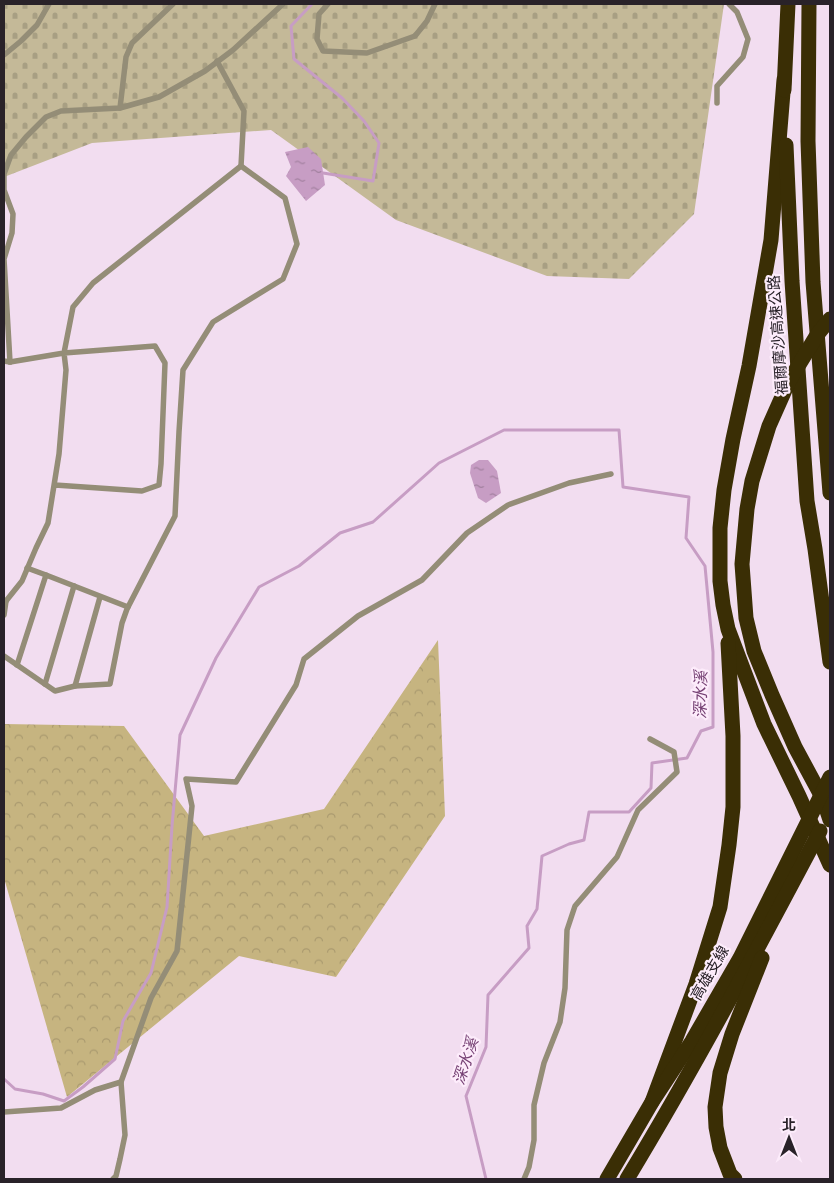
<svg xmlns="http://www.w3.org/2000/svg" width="834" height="1183" font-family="'PT Serif','Noto Sans TC',serif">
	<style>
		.forest { fill: url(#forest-crowns) }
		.cemetery { fill: url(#cemetery-stones) }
		.water { fill: url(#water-ripples) }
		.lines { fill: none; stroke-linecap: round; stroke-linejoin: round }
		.stream { stroke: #c79dc4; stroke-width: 3 }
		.service { stroke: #948d77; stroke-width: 5.5 }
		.motorway { stroke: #3a2e05; stroke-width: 15 }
		.labels { text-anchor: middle; stroke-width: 4.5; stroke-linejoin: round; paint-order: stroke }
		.street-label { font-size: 15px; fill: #292229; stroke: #fdecfb }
		.water-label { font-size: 16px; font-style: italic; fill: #764174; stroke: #fdecfb }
	</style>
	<defs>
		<pattern id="forest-crowns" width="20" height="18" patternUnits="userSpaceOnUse" patternTransform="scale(1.25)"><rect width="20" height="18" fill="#c6b480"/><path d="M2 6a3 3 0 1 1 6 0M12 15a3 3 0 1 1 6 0" fill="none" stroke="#aa9a6f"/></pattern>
		<pattern id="cemetery-stones" width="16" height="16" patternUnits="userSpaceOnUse" patternTransform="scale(1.25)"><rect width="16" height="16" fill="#c4b998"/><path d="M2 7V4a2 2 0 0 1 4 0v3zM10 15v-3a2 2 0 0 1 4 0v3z" fill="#a89f83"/></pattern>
		<pattern id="water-ripples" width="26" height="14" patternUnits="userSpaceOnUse" patternTransform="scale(1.25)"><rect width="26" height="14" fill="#c79dc4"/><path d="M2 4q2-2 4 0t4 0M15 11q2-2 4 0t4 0" fill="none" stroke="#a2809f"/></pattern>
	</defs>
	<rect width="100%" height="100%" fill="#f2ddf0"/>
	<!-- forest -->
	<path class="forest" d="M438,640L445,816L336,977L239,956L67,1097L4,878V724L124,726L204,836L324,809Z"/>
	<!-- cemetery -->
	<path class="cemetery" d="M4,4H724L694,214L629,279L547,276L396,220L271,130L92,143L4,177Z"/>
	<!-- water -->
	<g class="water">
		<path d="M308,147L321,159L325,185L306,201L286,176L291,167L285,152Z"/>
		<path d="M479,460H488L497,471L501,493L486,503L478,498L470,473L471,465Z"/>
	</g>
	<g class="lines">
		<!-- stream -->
		<g class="stream">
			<path d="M312,4L291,26L294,59L342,98L364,121L379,143L373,181L323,173"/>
			<path d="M4,1079L15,1089L43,1094L64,1101L83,1087L115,1059L123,1021L151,973L167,907L172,826L180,735L216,658L259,587L299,566L340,533L373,522L439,463L504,430H619L623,487L689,497L686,538L705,566L713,652V727L701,731L687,758L652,763L651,788L629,812H589L584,840L569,844L542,856L537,909L527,926L529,948L488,995L486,1047L466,1096L486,1179"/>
		</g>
		<!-- service -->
		<g class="service">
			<path d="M328,4L319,14L317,39L323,51L367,53L415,36L427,21L435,4"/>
			<path d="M4,55L21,41L37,25L49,4"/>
			<path d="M717,103V86L743,57L748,39L737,12L729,4"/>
			<path d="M120,108L126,57L132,43L173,4"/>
			<path d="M4,361L10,362L64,353L73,307L93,283L241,166"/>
			<path d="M10,362L4,259L12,233L13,214L4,190V174L11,155L26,137L46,117L61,111L120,108L159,97L205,71L233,50L283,4"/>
			<path d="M27,568L46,575"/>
			<path d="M4,602L6,601L22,581L36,548L48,523L59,454L66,370L64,353L155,346L165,363L161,464L159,485L142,491L55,485"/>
			<path d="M4,615L6,601"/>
			<path d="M4,656L55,691L75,686L110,684L122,623L127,609L175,516L179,432L183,370L213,322L283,279L297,244L285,198L241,166L244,111L217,61"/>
			<path d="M17,665L46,575L128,607"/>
			<path d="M45,684L74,586"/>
			<path d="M75,686L100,597"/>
			<path d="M4,1112L61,1108L95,1090L121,1082"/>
			<path d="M113,1179L116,1176L120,1159L125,1135L121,1082L151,998L177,951L192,806L186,779L236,782L296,685L304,659L358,616L422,580L467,533L508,505L569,483L611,474"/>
			<path d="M524,1179L529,1167L534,1140V1105L544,1063L560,1022L565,988L567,930L575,906L617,857L638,810L677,772L674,752L650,739"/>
		</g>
		<!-- motorway -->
		<g class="motorway">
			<path d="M809,4L808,141L813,282L830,493"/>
			<path d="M784,80L771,240L749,366L733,439L724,490L720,528V581L723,605L728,629L764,724L799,796L830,865"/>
			<path d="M784,90L788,4"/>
			<path d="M786,145L792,281L807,501L815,549L830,662"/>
			<path d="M830,319L817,335L789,381L769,426L752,481L747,509L742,564L746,618L754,651L772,695L795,747L823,799L830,820"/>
			<path d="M652,1102L696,984L720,907L729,845L733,807V736L728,643"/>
			<path d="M607,1179L652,1102L692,1041L740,958L830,777"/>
			<path d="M627,1179C696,1065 758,948 820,831"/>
			<path d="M735,1179L730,1174L720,1148L716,1127L715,1107L720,1073L732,1034L762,958"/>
		</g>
	</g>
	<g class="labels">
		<!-- street labels -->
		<g class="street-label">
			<text transform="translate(778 335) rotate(-94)" y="5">福爾摩沙高速公路</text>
			<text transform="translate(710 973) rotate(-60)" y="5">高雄支線</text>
		</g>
		<!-- water labels -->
		<g class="water-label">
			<text transform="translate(700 695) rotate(-89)" y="6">深水溪</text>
			<text transform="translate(465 1061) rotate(-72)" y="6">深水溪</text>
		</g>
	</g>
	<!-- border -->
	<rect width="834" height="1183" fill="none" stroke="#292229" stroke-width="10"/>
	<!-- north arrow -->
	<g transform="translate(789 1138)" stroke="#fdecfb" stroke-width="4" paint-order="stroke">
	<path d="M0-4L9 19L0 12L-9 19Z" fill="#292229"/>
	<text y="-8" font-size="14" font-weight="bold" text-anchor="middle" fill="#292229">北</text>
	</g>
</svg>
